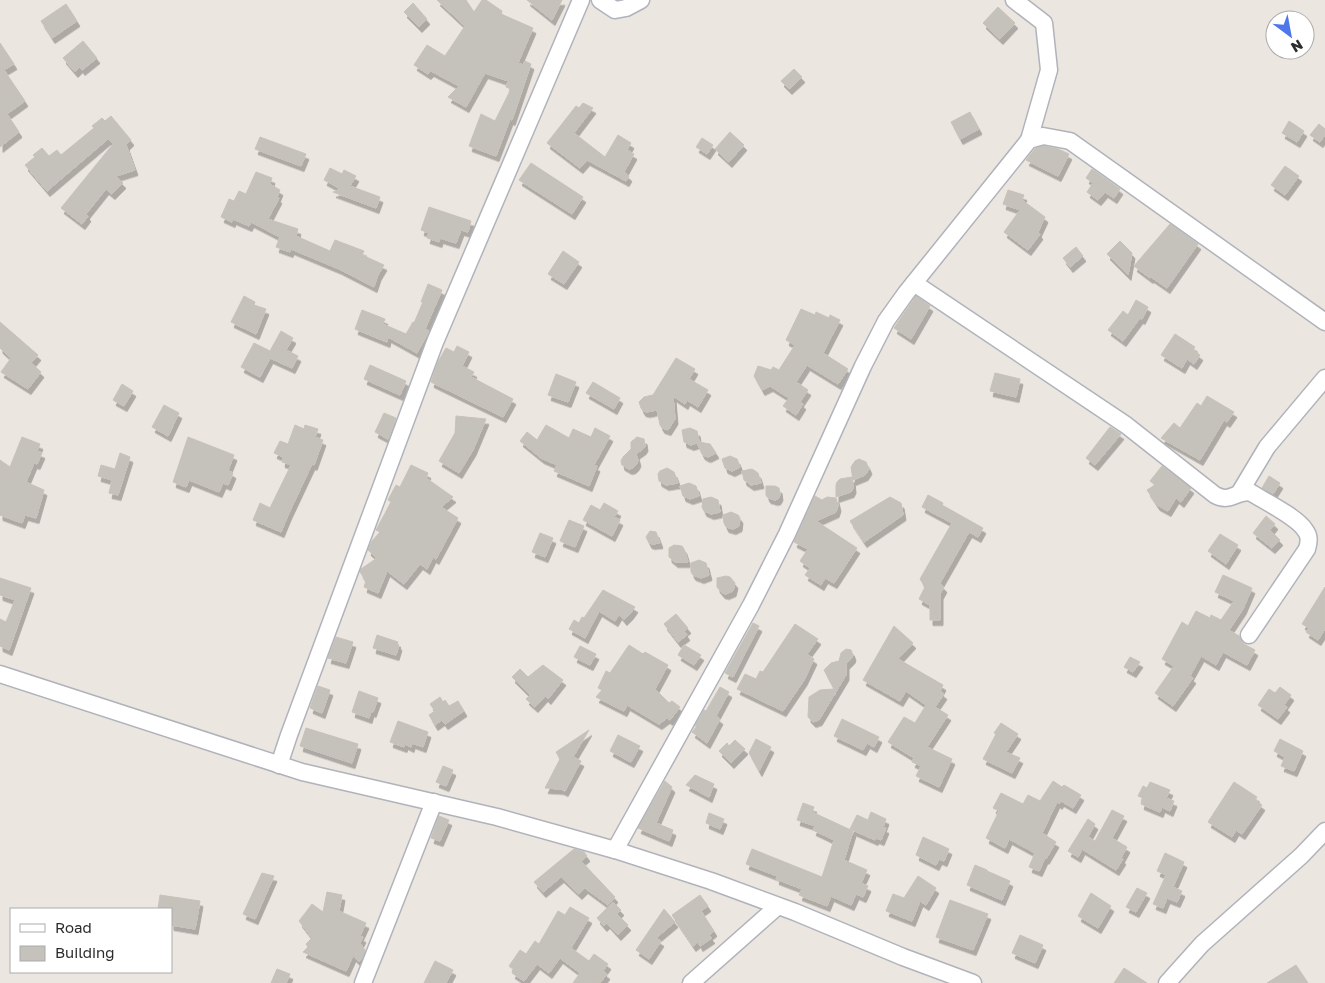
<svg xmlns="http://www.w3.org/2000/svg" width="1325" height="983" font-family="'Golos Text',sans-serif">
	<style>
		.building { fill: #c5c1bb; stroke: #c8c2b9; filter: url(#shadow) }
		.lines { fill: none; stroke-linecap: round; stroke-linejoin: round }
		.minor-casing { stroke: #b0b3bb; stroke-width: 19 }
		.minor { stroke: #fff; stroke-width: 16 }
	</style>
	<defs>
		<filter id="shadow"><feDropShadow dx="3" dy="5.5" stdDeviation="0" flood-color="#0004"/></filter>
	</defs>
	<rect width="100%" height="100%" fill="#ece6e0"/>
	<!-- building -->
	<g class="building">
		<path d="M437,0H466L474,12L482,0H486L502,11L501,14L533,28L518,63L523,65L525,61L531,64L512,120L510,119L496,156L469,146L481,114L495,121L511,89L506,87L508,81L485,73L466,107L448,97L459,86L431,71L428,74L414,65L427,45L445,56L465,26Z"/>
		<path d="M527,0H562L552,20Z"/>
		<path d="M413,3L427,19L419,27L404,12Z"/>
		<path d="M66,4L77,21L52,38L41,21Z"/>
		<path d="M998,7L1015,23L1000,39L983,23Z"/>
		<path d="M83,41L97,58L82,70L80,67L75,72L63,58Z"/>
		<path d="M0,43L14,64L4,70L25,101L7,114L19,132L0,147Z"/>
		<path d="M794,69L802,77L789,89L781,81Z"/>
		<path d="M583,103L593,108L574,133L605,157L618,135L631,143L627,150L634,154L624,172L629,176L626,181L587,160L580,168L547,143L576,106L579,108Z"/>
		<path d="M970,112L979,129L960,139L951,122Z"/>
		<path d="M111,116L131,140L126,145L135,170L116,176L123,183L112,194L106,189L86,214L88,216L82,224L61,208L113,144L108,139L47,191L25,165L35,157L33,155L42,148L49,156L57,150L61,155L94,128L92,126L102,118L105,121Z"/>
		<path d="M1289,121L1304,131L1297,142L1282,133Z"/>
		<path d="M1319,124L1325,129V135L1320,142L1310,135Z"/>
		<path d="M730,132L744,145L729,162L715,149Z"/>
		<path d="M260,137L306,154L301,166L255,149Z"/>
		<path d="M702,138L713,145L707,154L696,147Z"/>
		<path d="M1043,146L1058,149L1069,154L1058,176L1026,160L1035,149Z"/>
		<path d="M531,163L583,197L572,214L519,180Z"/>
		<path d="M1285,166L1299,176L1285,195L1271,185Z"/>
		<path d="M330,168L342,174L344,170L356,176L350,186L380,197L376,208L333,192L341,189L324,180Z"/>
		<path d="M1092,169L1120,189L1114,198L1105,192L1098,200L1087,192L1093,183L1086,178Z"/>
		<path d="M256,172L272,178L270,184L280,190L277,197L279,198L268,219L298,229L296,236L330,251L335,240L364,251L362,255L384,265L378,275L374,287L339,269L291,249L290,252L276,247L280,237L251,222L249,226L233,219L232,222L221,217L229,199L234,201L239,191L246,194Z"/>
		<path d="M1008,190L1024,195L1022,200L1045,217L1038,232L1040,234L1028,250L1004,232L1020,210L1003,204Z"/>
		<path d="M429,207L471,221L468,232L461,230L456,243L440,238L439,242L427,238L429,233L421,230Z"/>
		<path d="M1170,224L1198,244L1167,288L1151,277L1150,278L1134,266Z"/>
		<path d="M1120,241L1132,253L1128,275L1107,254Z"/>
		<path d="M1076,247L1083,256L1070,267L1063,258Z"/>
		<path d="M563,251L579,262L564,284L548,274Z"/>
		<path d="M428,284L442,290L425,329L429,331L417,353L388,337L387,342L355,329L362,310L385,319L383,324L406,334L413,322L414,323L423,302H421Z"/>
		<path d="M244,296L255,302L254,305L266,309L256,334L231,322Z"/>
		<path d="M916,296L930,306L911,339L894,328Z"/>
		<path d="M1136,300L1148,307L1142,319L1140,318L1123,341L1108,330L1123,311L1128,315Z"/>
		<path d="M801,309L815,315L816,312L829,318L830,315L840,320L823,353L848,369L838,384L807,365L796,382L808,390L800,402L803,404L796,415L783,406L789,398L770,386L762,390L754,376L758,366L771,370L773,367L779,370L795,345L786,340Z"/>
		<path d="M0,322L38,355L31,363L41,372L28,389L1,372L11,358L0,348Z"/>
		<path d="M281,331L293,338L286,350L298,356L292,368L270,358L260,377L241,367L254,343L270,351Z"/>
		<path d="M1175,334L1195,347L1193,350L1200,355L1194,364L1187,359L1182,368L1161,355Z"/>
		<path d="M457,346L469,352L462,366L474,372L471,377L513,399L503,417L431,382L438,362L446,348L454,352Z"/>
		<path d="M676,358L695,369L689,379L708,390L698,407L687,400L685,404L673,396L675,419L668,430L662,428L660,425L657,410L647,412L643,411L641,408L639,402L644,397L653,395Z"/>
		<path d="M370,365L406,381L400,395L364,379Z"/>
		<path d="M995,373L1020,379L1016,397L990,391Z"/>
		<path d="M556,374L576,382L568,402L548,395Z"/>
		<path d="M593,382L620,398L614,409L586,393Z"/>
		<path d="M122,384L133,391L124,406L113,400Z"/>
		<path d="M1207,396L1234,412L1227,422L1224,420L1200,460L1161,438L1174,423L1180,428L1197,403L1201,406Z"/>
		<path d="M164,405L179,413L168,436L152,427Z"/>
		<path d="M384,413L396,418L388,439L375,432Z"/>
		<path d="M456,416L486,419L473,450L459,473L439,461L455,433Z"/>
		<path d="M295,425L304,429L305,425L318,429L315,437L323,440L314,465L312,464L288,515L281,532L253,520L260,503L270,508L291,465L282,462L283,457L274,453L280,441L288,444Z"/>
		<path d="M546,425L569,438L573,429L591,437L595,428L610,436L594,465L597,466L589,486L554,471L557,465L541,458L520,441L527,432L537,440Z"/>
		<path d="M1110,427L1121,434L1095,465L1086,458Z"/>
		<path d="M690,428L697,431L699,442L710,444L716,453L708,457L705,456L702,454L697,443L691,445L684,442L682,430Z"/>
		<path d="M22,437L40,444L37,451L42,453L37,464L34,463L26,482L44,490L36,518L25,515L22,523L0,515V460L10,467Z"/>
		<path d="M188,437L234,455L228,470L233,473L228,485L223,483L219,492L189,480L186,487L173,482Z"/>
		<path d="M637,437L644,439L645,446L643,449L636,454L638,461L636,465L633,468L629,469L622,465L621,461L623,457L631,449V442Z"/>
		<path d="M120,453L130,457L118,495L109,493L112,480L98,476L101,465L115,469Z"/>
		<path d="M730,456L737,459L740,467L732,471L725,468L722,459Z"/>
		<path d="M859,459L866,462L869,469L865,475L853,480L851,467L855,461Z"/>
		<path d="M411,465L428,473L426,478L453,497L441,507L458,518L436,559L433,557L427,569L420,564L404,584L387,571L378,593L364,587L366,581L360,572L361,569L377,558L368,550L372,541L380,532L376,530L391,502L388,500L396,485L400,487Z"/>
		<path d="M1162,466L1191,488L1181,502L1176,498L1168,511L1157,505L1147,490L1155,485L1150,481Z"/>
		<path d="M667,468L674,472L678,483L666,485L659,481L658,474L660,471Z"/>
		<path d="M752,469L758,473L761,483L751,485L744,480L742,471Z"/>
		<path d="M1269,476L1280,483L1273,494L1262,488Z"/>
		<path d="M852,477L853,488L851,492L836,497V485L837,482L840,479Z"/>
		<path d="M689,483L696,486L699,496L690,499L683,496L680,486Z"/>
		<path d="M766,486H775L779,488L780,495L778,499L775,500L768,498L766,495Z"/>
		<path d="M928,495L943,503L942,505L983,528L978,537L969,532L940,583L944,587L940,594V620H930V605L919,599L925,587L920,579L952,523L922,507Z"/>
		<path d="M815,496L822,500L827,497L836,498L838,506L836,512L816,521L857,548L834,583L825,578L821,585L805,575L810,568L800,561L808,549L794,542Z"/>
		<path d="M711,497L718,500L720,512L711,514L704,511L702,507L703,499Z"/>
		<path d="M890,497L901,503L903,515L864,542L850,521Z"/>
		<path d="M604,503L618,511L614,517L620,520L612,536L583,520L591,505L600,510Z"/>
		<path d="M731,512L738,515L740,518L739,526L733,529L726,527L724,523L723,515Z"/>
		<path d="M1266,516L1275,524L1270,530L1280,540L1272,548L1253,533Z"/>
		<path d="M569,520L584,526L575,547L560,541Z"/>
		<path d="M650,531L656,532L660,543L652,544L649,543L646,537Z"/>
		<path d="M540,533L553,538L545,557L532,552Z"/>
		<path d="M1220,534L1238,545L1226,564L1208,551Z"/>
		<path d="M674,545L682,546L684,549L688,562H675L669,557V548Z"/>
		<path d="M699,560L706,563L709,575L701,578L693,575L691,572V563Z"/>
		<path d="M1223,575L1252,588L1243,609L1229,630L1239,636L1242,643L1255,650L1247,665L1223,652L1216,665L1201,656L1190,676L1193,678L1173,706L1155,693L1174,666L1162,659L1182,622L1188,626L1196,611L1210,618L1211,615L1221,620L1234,601L1215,592Z"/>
		<path d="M726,576L730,577L735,583L733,591L726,594L722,593L717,587V578Z"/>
		<path d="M0,578L31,588L9,650L0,646V619L6,622L15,600L0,595Z"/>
		<path d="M1325,587V629L1318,640L1306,632L1309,628L1302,624Z"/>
		<path d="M603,590L635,607L630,614L624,620L619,614L615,621L599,611L585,638L569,629L574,620L579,623L582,617L584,618Z"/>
		<path d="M676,614L688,628L684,631L687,635L678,642L664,624Z"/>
		<path d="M753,623L759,626L733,677L725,673Z"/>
		<path d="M795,624L818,639L807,654L814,659L804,680L783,711L737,689L745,674L756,679L760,671L763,672Z"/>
		<path d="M894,626L913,643L898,659L943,685L940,691L944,694L935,707L948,715L927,747L952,759L939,787L916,776L921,766L912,762L914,758L888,742L904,717L915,723L926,705L906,691L900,701L863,680Z"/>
		<path d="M377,635L398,642L397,644L399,645L396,655L373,648Z"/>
		<path d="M336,637L353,642L346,663L328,658Z"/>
		<path d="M629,645L643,654L645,652L668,665L655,689L669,703L672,701L680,707L670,720L667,718L659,724L627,705L624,711L596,697L602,690L598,688L606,671L610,673Z"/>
		<path d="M684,645L701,655L694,665L678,655Z"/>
		<path d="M580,646L596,654L590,665L574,657Z"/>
		<path d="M846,649L851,650L853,655L852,658L846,664V675L819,720L813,722L808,717L809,697L820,690L834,689L824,670L831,663L839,661L841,653Z"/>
		<path d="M1130,657L1140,662L1133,672L1124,667Z"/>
		<path d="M543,665L563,680L548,699L545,696L535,707L526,699L530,695L512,677L520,669L528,677Z"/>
		<path d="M318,686L330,690L322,713L310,708Z"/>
		<path d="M720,687L729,692L716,716L720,719L707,743L692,732L697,726H695L704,710L706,711Z"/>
		<path d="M1280,687L1291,695L1284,705L1287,707L1278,719L1258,705L1269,689L1275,693Z"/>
		<path d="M359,691L378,698L373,712L371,711L369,718L352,712Z"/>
		<path d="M440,697L443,702L445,700L449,706L458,701L464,711L445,724L442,720L435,725L429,715L435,711L430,704Z"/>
		<path d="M842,719L879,737L874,747L867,743L863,750L834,736Z"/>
		<path d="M398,721L428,732L423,747L412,743L411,747L405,744L404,747L390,742Z"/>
		<path d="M1001,723L1018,734L1006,752L1020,758L1012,773L983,759L996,734L994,733Z"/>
		<path d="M306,728L358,744L352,763L300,746Z"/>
		<path d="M589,730L573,757L581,761L565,791L561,789L545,788L560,759L556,752Z"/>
		<path d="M618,735L640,746L631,762L610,751Z"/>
		<path d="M756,739L771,747L759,771L749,753Z"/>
		<path d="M1280,739L1303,751L1294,771L1281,766L1285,757L1274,751Z"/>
		<path d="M735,740L745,749L731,763L719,751L727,743L729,746Z"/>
		<path d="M443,766L453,770L446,786L436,782Z"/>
		<path d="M695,775L714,784L709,797L686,785Z"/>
		<path d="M665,781L672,787L656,823L673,830L669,841L638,828Z"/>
		<path d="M1053,781L1062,787L1064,785L1081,795L1073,808L1061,801L1059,804L1057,802L1042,833L1056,842L1046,859L1045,858L1039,871L1029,867L1035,853L1009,839L1005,848L986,838L999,811L993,808L1001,793L1023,804L1028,795L1040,801Z"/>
		<path d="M1150,782L1170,790L1166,798L1174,801L1170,811L1162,807L1160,812L1141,804L1143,798L1138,796L1143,786L1147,788Z"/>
		<path d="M1234,782L1257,797L1255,800L1262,805L1242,834L1236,830L1232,837L1208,822Z"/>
		<path d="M803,803L814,807L812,812L853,831L844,860L867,870L861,883L868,886L863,897L856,894L851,905L831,896L827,906L799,895L802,889L776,879L777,876L746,864L752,849L822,877L834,840L813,830L815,826L797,820Z"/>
		<path d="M1112,810L1124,816L1112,838L1127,847L1121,858L1123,859L1116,870L1082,849L1078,857L1068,851L1088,819L1095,824L1088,837L1095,841Z"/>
		<path d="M871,812L886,819L883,827L886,828L881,840L876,838L875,840L850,829L857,815L868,820Z"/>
		<path d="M709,813L724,819L720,829L706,823Z"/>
		<path d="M439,816L449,820L440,841L431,838Z"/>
		<path d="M923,837L949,849L944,861L939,859L936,865L916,855Z"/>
		<path d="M574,849L584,852L587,856L581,861L615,897L608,905L585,888L579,894L561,877L543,892L534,882Z"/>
		<path d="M1165,853L1184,862L1173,887L1182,891L1177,902L1167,898L1163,908L1153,904L1166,875L1157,871Z"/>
		<path d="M975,865L987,870V871L1010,881L1002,900L967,885Z"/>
		<path d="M262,873L274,876L255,919L243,914Z"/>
		<path d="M918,876L936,888L926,905L920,901L912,921L886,911L893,894L904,898Z"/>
		<path d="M1137,888L1147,893L1136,912L1126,907Z"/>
		<path d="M327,892L342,895L339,911L366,923L360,936L363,937L360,943L365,950L362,959L359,962L353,956L346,971L303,952L308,947L306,944L312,938L299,921L312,904L323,912Z"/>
		<path d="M1091,893L1111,906L1098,928L1078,916Z"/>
		<path d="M160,895L200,901L195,929L171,925V909H158Z"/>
		<path d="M700,895L708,906L701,911L714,931L709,935L712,938L700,946L698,942L693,946L672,915Z"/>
		<path d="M950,900L988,914L973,950L936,937Z"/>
		<path d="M613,902L621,910L617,914L628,925L618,935L607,923L604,926L597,918Z"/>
		<path d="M570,907L589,918L571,948L589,961L594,954L608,964L603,971L607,974L600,983H573L580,973L560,958L549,973L537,964L524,981L512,973L514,970L509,966L520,950L526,954L535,941L539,944L558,911L565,915Z"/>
		<path d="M664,909L675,922L656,938L661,941L649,959L636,950Z"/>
		<path d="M1020,935L1043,945L1035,963L1012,953Z"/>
		<path d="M435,961L453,970L446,983H424Z"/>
		<path d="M1296,965L1308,983H1267Z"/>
		<path d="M1124,968L1147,983H1114Z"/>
		<path d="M277,969L290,974L286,983H271Z"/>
	</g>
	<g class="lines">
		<!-- minor casing -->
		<g class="minor-casing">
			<g id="minor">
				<path d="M600,0L615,10L626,8L641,0"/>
				<path d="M1014,0L1044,23L1049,70L1029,140"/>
				<path d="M914,283L1126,425L1215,495C1230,503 1234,492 1250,492C1264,501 1297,517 1305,530C1310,536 1309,542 1307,549L1249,635"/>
				<path d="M1240,492L1267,447L1325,378"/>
				<path d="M0,674L302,772L497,817L615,850L711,881L795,912L903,957L973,983"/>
				<path d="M279,765L289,735L435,342L581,0"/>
				<path d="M615,850L751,605L787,534L863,366L886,321L906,293L1029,140L1043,136L1070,141L1325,322"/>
				<path d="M363,983L434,802"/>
				<path d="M691,983L778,906"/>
				<path d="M1167,983L1202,944L1301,856L1325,831"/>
			</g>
		</g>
		<!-- minor -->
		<use href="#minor" class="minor"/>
	</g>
	<!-- legend -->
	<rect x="10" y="908" width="162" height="65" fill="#ffffff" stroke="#ababab"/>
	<rect x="20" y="924" width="25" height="8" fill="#ffffff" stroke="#ababab"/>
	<text x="55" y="933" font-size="15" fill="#2c2c2c">Road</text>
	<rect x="20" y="946" width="25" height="15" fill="#c5c1bb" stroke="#ababab"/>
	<text x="55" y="958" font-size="15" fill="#2c2c2c">Building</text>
	<!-- north arrow -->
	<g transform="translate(1290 35) rotate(148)"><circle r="24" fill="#ffffff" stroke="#ababab"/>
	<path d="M0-4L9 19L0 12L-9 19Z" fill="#4e77eb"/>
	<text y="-8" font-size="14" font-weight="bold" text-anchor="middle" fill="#2c2c2c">N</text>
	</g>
</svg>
